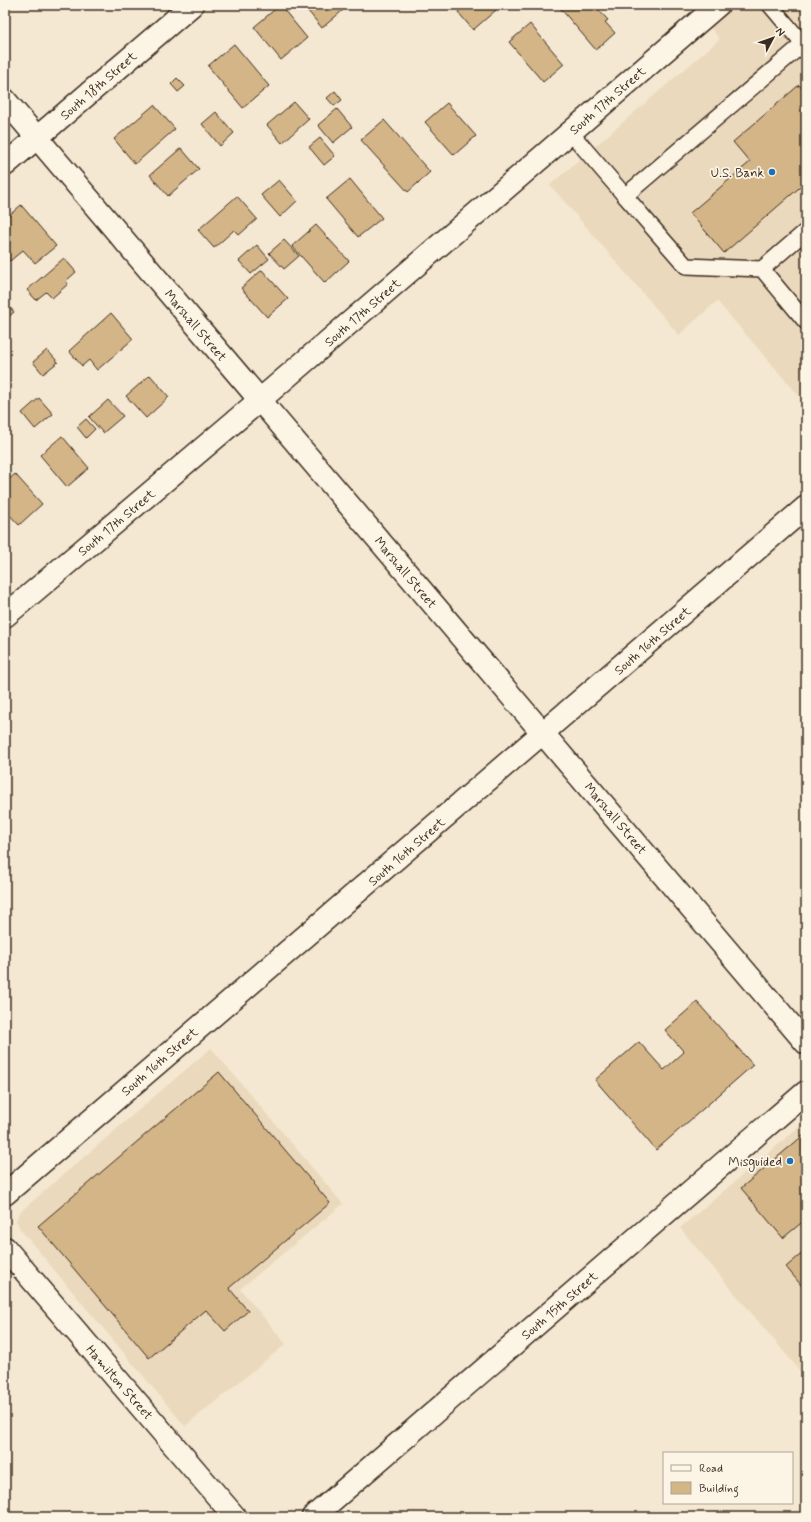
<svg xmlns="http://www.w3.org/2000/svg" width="811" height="1522" font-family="Mynerve,sans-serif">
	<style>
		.built { fill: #ead9bc }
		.building { fill: #d3b587; stroke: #3b2a1e }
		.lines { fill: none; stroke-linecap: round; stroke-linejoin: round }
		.service-casing { stroke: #3b2a1e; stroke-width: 18 }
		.minor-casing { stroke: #3b2a1e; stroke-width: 25 }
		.service { stroke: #fcf5e5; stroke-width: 15 }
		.minor { stroke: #fcf5e5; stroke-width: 22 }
		.poi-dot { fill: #1f6fb2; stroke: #fcf5e5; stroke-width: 1.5 }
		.labels { text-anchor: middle; stroke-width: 3.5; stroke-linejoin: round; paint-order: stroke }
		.street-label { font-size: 13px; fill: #3b2a1e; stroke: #fcf5e5 }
		.poi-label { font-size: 13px; fill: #3b2a1e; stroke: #fcf5e5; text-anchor: end }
	</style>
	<rect width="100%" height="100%" fill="#f4e8d2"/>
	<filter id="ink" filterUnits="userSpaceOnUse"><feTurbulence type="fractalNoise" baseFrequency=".025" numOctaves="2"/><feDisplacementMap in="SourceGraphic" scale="8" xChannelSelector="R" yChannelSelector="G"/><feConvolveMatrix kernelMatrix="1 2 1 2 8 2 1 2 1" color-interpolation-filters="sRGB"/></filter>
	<g filter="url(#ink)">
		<!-- built -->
		<g class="built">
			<path d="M691,5H806V404L717,301L679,335L550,185L720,39Z"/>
			<path d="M211,1048L343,1204L240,1289L286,1344L185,1426L20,1229L16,1220L20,1212Z"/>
			<path d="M806,1121V1378L680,1228Z"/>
		</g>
		<!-- building -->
		<g class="building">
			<path d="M280,5L307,38L281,60L254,27Z"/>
			<path d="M303,5H349L322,28Z"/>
			<path d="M466,5H491L496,10L473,30L458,12Z"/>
			<path d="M563,5H594L608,20L605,22L615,33L596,50L560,8Z"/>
			<path d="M530,24L564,64L543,82L509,42Z"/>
			<path d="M234,44L269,86L243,108L208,66Z"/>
			<path d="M177,78L185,86L178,92L171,84Z"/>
			<path d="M799,85L806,93V182L724,253L690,213L750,162L733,142Z"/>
			<path d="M335,91L342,100L334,106L327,98Z"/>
			<path d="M294,102L309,119L282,143L267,125Z"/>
			<path d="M447,103L476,136L454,155L425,122Z"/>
			<path d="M154,105L175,129L135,164L114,139Z"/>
			<path d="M337,109L352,127L333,143L318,125Z"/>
			<path d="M216,112L234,133L220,146L202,124Z"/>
			<path d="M384,120L430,172L408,192L361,140Z"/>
			<path d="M320,138L335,156L324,165L309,147Z"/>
			<path d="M181,148L199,169L168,196L150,175Z"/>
			<path d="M350,179L382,218L358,237L326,199Z"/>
			<path d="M279,180L297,201L280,217L261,195Z"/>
			<path d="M237,196L257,219L239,235L234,230L214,248L198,230Z"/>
			<path d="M21,205L56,246L35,263L23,250L10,261L5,255V219Z"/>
			<path d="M316,225L349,261L325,283L292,246Z"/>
			<path d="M284,240L299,256L284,269L269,253Z"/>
			<path d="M257,245L269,259L251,274L239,261Z"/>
			<path d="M64,258L76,272L66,281L68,284L52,298L46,292L36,300L27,290Z"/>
			<path d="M262,270L288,299L267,317L241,288Z"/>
			<path d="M5,302L14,312L5,320Z"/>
			<path d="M111,313L133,339L97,370L89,360L82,366L69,351Z"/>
			<path d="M47,350L58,362L43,374L33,362Z"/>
			<path d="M150,375L169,397L146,418L126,396Z"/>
			<path d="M39,398L53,414L35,429L22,413Z"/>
			<path d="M108,400L123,416L103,433L89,417Z"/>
			<path d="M86,419L95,429L86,438L77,427Z"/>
			<path d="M62,436L89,468L67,487L40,455Z"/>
			<path d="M15,474L42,504L19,525L5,510V483Z"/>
			<path d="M697,1002L753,1065L656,1150L595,1080L639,1042L664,1070L684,1052L665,1030Z"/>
			<path d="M219,1072L330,1203L229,1288L248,1311L225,1331L206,1310L149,1358L38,1226Z"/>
			<path d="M806,1133V1219L783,1238L741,1188Z"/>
			<path d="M806,1250V1291L786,1267Z"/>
		</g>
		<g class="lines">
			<!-- service casing -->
			<g class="service-casing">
				<g id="service">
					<path d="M570,132L625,196L803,44L770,5"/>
					<path d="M625,196L686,266L762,269L806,322"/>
					<path d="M762,269L806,231"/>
				</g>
			</g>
			<!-- minor casing -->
			<g class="minor-casing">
				<g id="minor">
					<path d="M5,100L806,1043"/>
					<path d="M5,165L192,5"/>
					<path d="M5,616L260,400L718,5"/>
					<path d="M5,1194L806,507"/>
					<path d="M5,1248L235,1517"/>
					<path d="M313,1517L806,1092"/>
				</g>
			</g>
			<!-- service -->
			<use href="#service" class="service"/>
			<!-- minor -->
			<use href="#minor" class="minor"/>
		</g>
	</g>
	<!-- markers -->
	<g class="poi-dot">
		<circle cx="772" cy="172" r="4"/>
		<circle cx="790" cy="1161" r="4"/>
	</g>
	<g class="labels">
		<!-- street labels -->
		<g class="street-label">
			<text transform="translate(98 85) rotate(-41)" y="5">South 18th Street</text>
			<text transform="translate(607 100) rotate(-41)" y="5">South 17th Street</text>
			<text transform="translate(362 312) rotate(-41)" y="5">South 17th Street</text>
			<text transform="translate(196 325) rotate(50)" y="5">Marshall Street</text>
			<text transform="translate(116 522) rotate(-40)" y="5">South 17th Street</text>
			<text transform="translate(406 572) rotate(50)" y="5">Marshall Street</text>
			<text transform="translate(652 640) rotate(-41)" y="5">South 16th Street</text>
			<text transform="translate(616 818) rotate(50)" y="5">Marshall Street</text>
			<text transform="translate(406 851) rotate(-41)" y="5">South 16th Street</text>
			<text transform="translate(159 1061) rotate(-41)" y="5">South 16th Street</text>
			<text transform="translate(559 1305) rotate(-41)" y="5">South 15th Street</text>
			<text transform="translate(120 1382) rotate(49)" y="5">Hamilton Street</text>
		</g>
		<!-- poi labels -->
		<g class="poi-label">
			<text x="764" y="177">U.S. Bank</text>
			<text x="782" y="1166">Misguided</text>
		</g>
	</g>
	<!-- margin -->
	<rect width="811" height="1522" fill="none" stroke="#fcf5e5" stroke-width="20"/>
	<rect x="10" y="10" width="791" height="1502" fill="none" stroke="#3b2a1e" stroke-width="1.5" filter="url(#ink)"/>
	<!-- legend -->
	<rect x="663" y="1452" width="130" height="52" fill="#fcf5e5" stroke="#afa495"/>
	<rect x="671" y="1465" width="20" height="6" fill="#fcf5e5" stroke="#afa495"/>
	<text x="699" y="1472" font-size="12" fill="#3b2a1e">Road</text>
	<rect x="671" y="1482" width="20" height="12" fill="#d3b587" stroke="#afa495"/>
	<text x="699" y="1492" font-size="12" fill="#3b2a1e">Building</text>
	<!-- north arrow -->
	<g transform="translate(773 38) rotate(49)" stroke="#fcf5e5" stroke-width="3" paint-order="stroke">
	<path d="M0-3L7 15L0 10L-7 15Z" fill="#3b2a1e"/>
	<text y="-6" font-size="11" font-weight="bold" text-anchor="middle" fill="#3b2a1e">N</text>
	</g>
</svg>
